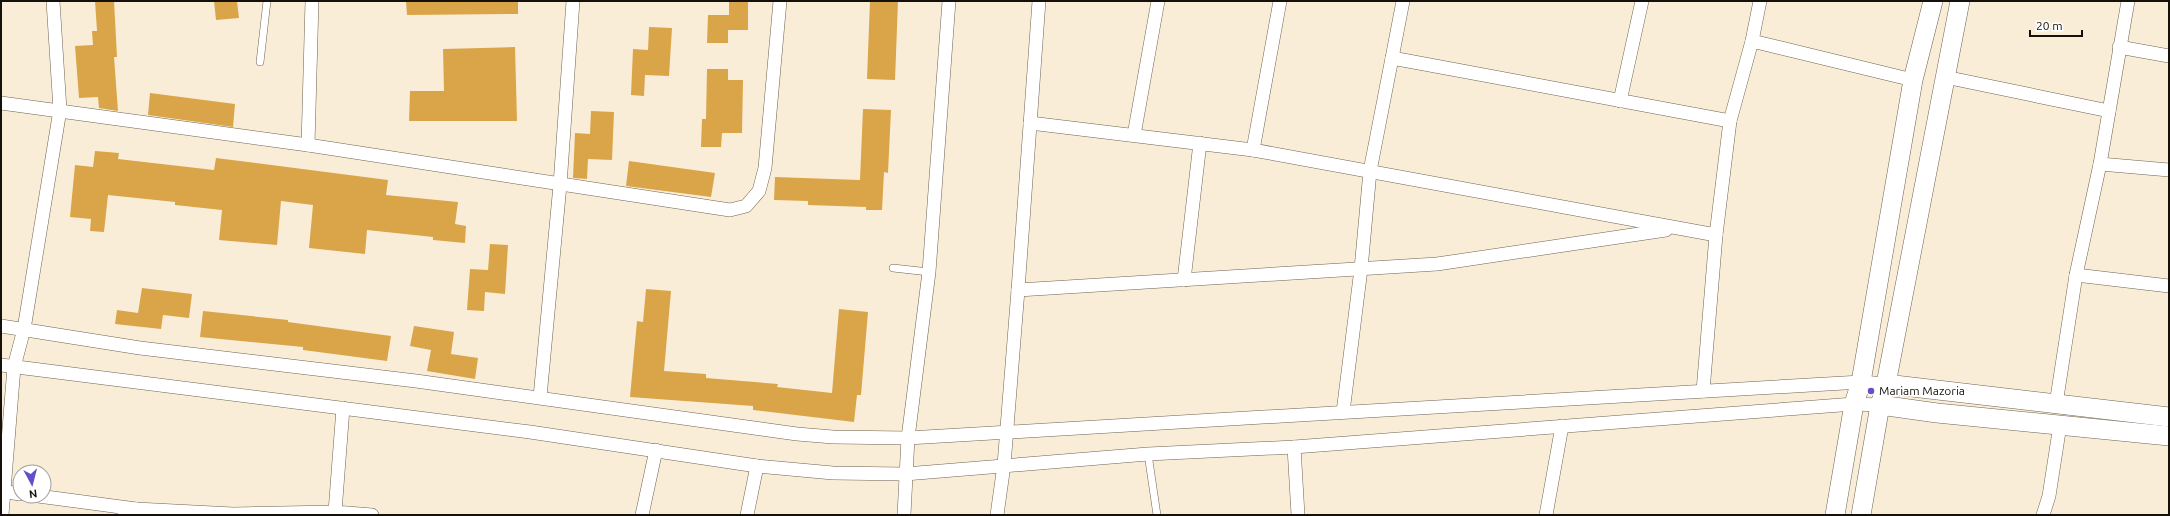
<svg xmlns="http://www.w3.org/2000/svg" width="2170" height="516" font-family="Ubuntu,sans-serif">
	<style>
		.building { fill: #daa548 }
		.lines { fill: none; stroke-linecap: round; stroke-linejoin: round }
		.lane-casing { stroke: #6e6351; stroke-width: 8 }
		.street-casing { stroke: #6e6351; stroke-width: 14 }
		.secondary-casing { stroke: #6e6351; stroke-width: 20 }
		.lane { stroke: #fff; stroke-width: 7 }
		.street { stroke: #fff; stroke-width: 13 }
		.secondary { stroke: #fff; stroke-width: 19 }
		.poi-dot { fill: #654fc8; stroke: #fff; stroke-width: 1.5 }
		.labels { text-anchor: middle; stroke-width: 3.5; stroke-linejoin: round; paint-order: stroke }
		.poi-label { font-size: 12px; fill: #151009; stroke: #fff; text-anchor: start }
	</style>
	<rect width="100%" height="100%" fill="#faedd8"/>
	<!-- building -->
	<g class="building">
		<path d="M95,1H114L117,57H114L118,111L99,108L98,97L79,98L75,46L93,45L92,31H97Z"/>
		<path d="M214,1H237L239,18L216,20Z"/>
		<path d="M406,1H518V14L407,15Z"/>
		<path d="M729,1H748V30H728V43H707L708,15H729Z"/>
		<path d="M870,1H898L895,80L867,79Z"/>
		<path d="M649,27L672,28L669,76L645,75L644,96L631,95L633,49L648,50Z"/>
		<path d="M515,47L517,121H409L410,91H444L443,49Z"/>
		<path d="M707,69H728V80H743L742,133H722L721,147H701L702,119H706Z"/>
		<path d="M150,93L235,104L233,127L148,115Z"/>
		<path d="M863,109L891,110L888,173L884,172L882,210H866V207L808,205V201L774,200L775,177L860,180Z"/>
		<path d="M591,111L614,112L612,160L588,159L587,179L573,178L575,133L590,134Z"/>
		<path d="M95,151L119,153L118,159L214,170L216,158L388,180L386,195L458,202L455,224L466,226L465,243L433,240V237L367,230L365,254L309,248L313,205L281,201L277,245L219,240L222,210L175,205V202L108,195L104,232L90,231L91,219L70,217L75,165L93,167Z"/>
		<path d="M629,161L715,173L711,197L626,186Z"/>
		<path d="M490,244L508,245L505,294L485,292L484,311L467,310L470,269L488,270Z"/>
		<path d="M142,288L192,294L189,318L163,315L161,329L115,324L117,310L138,313Z"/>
		<path d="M646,289L671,291L664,371L706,374V378L778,384L777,387L832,393L839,309L868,312L861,395H857L854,422L753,410V406L630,397L637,321L643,322Z"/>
		<path d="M203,311L288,320V322L391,336L387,361L303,350V347L200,337Z"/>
		<path d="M414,326L454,332L451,354L478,358L475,379L427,371L431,350L410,346Z"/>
	</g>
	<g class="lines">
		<!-- lane casing -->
		<g class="lane-casing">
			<g id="lane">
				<path d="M260,62L267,1"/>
				<path d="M893,268L929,272"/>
				<path d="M1148,454L1157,515"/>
			</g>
		</g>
		<!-- street casing -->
		<g class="street-casing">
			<g id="street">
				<path d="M1280,1L1253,150L1716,235L1730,121L1752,41L1913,80"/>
				<path d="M1403,1L1392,58L1730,121"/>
				<path d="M1752,41L1760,1"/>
				<path d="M2119,47L2169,56"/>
				<path d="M1945,77L2109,111"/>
				<path d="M1620,101L1642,1"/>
				<path d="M1,103L308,145L730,210L746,206L759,191L765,168L780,1"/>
				<path d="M1030,123L1253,150"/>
				<path d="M1134,135L1158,1"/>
				<path d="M308,145L312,1"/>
				<path d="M2100,164L2169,170"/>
				<path d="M2076,275L2169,286"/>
				<path d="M1184,280L1200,143"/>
				<path d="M1018,290L1437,264L1666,230"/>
				<path d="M1,326L140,348L416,381L797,434L833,437L908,438L1861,382L1886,384"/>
				<path d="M1,365L530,432L757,466L833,473L905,474L1148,454L1294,447L1854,404L1880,405"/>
				<path d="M1703,391L1716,235"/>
				<path d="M540,397L560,185L573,1"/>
				<path d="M2056,404L2076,275L2100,164L2128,1"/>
				<path d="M343,408L335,512L372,515"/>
				<path d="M1343,412L1361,269L1370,171L1392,58"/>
				<path d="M1294,447L1298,515"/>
				<path d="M1,491L20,494"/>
				<path d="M38,496L136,509"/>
				<path d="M2,515L14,367L24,329L60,110L53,1"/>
				<path d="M124,515L126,511L136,509L233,514L335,512L334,515"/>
				<path d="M642,515L656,450"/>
				<path d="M747,515L757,466"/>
				<path d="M904,515L908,438L929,272L949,1"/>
				<path d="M997,515L1004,465L1018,290L1039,1"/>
				<path d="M1546,515L1562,426"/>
				<path d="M2043,515L2049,496L2060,425"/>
			</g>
		</g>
		<!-- secondary casing -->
		<g class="secondary-casing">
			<g id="secondary">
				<path d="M1886,384L2169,417"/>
				<path d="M1880,405L1937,413L2169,436"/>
				<path d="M1835,515L1854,404L1861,382L1913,80L1933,1"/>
				<path d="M1861,515L1880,405L1886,384L1960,1"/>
			</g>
		</g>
		<!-- lane -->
		<use href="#lane" class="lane"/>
		<!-- street -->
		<use href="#street" class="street"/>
		<!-- secondary -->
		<use href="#secondary" class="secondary"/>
	</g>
	<!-- markers -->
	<circle class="poi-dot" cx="1871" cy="391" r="4"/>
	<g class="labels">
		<!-- poi labels -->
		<g class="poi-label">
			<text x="1879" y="395">Mariam Mazoria</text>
		</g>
	</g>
	<!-- border -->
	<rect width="2170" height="516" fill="none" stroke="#151009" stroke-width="4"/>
	<!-- north arrow -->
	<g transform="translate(32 484) rotate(173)"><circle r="19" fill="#ffffff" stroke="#a19f9d"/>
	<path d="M0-3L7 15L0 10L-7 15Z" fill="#654fc8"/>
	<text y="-6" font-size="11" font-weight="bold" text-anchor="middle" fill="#151009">N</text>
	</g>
	<!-- scale -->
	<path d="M2030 30v6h52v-6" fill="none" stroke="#151009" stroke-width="2"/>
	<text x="2036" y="30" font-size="12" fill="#151009" stroke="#ffffff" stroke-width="3" paint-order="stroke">20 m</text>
</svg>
